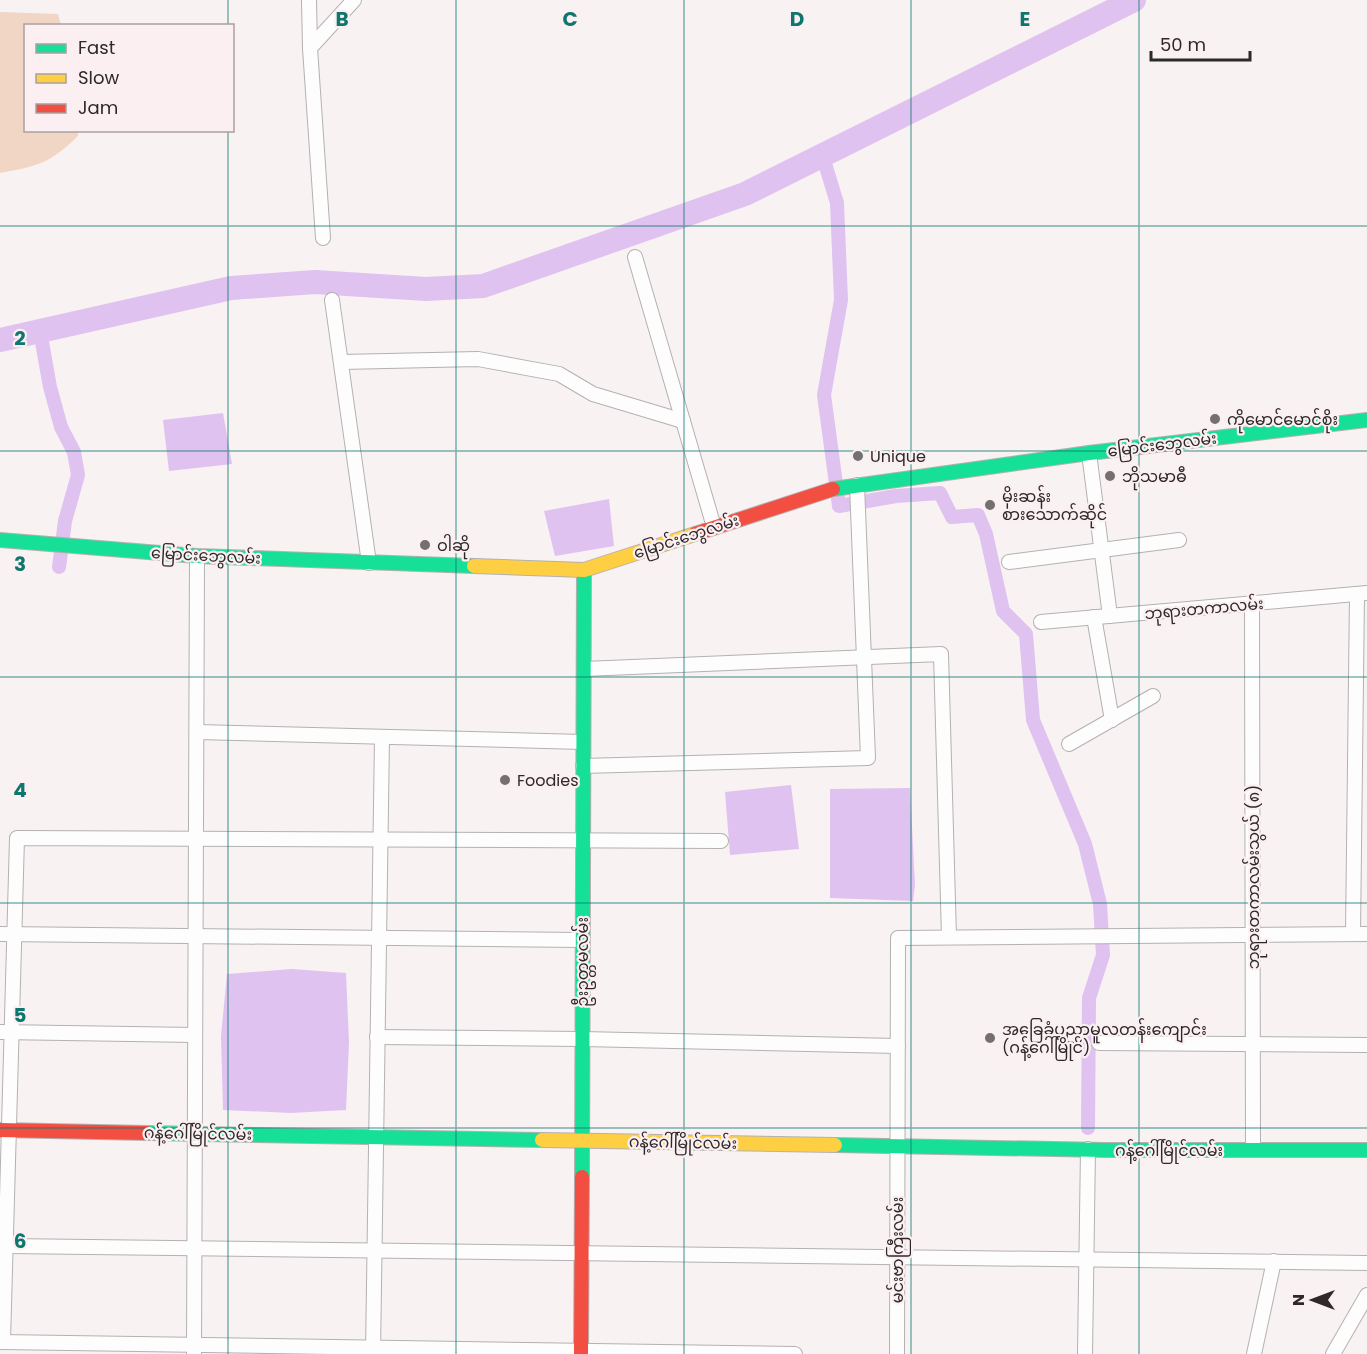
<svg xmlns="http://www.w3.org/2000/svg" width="1367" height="1354" font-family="Poppins,'Noto Sans Myanmar',sans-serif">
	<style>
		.green { fill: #f1d6c5 }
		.water { fill: #dfc2f0 }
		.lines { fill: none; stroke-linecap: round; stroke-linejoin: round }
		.canal { stroke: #dfc2f0; stroke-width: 14 }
		.river { stroke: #dfc2f0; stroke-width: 24 }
		.street-casing { stroke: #b5b0b1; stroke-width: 16 }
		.fast-casing { stroke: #b5b0b1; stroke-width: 16 }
		.slow-casing { stroke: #b5b0b1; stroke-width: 16 }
		.jam-casing { stroke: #b5b0b1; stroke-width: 16 }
		.street { stroke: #fefdfd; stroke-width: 14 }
		.fast { stroke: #16e098; stroke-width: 14 }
		.slow { stroke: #ffcf43; stroke-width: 14 }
		.jam { stroke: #f24e42; stroke-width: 14 }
		.grid { fill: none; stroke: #0f766e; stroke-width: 1.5; stroke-opacity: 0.55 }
		.poi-dot { fill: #746f70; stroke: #fbeff1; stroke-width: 2 }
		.labels { text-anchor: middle; stroke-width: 4.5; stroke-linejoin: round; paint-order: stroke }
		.poi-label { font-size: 16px; fill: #2d292a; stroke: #fbeff1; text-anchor: start }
		.street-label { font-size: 16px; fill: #2d292a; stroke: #fbeff1 }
		.grid-label { font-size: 20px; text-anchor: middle; font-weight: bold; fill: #0f766e; stroke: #fbeff1; stroke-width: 4.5; stroke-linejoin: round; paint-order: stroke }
	</style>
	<rect width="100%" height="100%" fill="#f8f2f3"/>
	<!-- green -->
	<path class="green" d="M0,12L58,14L61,25L26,26V130L78,131V136C49,164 38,166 0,173Z"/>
	<!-- water -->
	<g class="water">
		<path d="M223,413L232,464L169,471L163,420Z"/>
		<path d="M609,499L614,546L555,556L544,511Z"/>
		<path d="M791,785L799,849L730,855L725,792Z"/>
		<path d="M910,788L915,885L913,901L830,898V789Z"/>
		<path d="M292,969L346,973L349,1042L346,1110L291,1113L223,1110L221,1036L227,974Z"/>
	</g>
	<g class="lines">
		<!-- canal -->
		<g class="canal">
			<path d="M823,157L837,203L841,300L824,395L839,506L896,496L940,493L952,517L978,515L986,534L1003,611L1026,634L1033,720L1085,844L1100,904L1103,955L1089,998L1088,1128"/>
			<path d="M40,331L50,387L61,427L74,452L78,475L65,521L59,567"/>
		</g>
		<!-- river -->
		<path class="river" d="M0,340L231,288L315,282L426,289L483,286L745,194L1134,0"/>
		<!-- street casing -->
		<g class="street-casing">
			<g id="street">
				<path d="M309,0L310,48L323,238"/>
				<path d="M310,48L354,0"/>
				<path d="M635,257L714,527"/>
				<path d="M332,300L369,563"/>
				<path d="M341,362L478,359L559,374L593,394L683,421"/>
				<path d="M1089,453L1110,616"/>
				<path d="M1009,562L1179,540"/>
				<path d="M1252,603L1253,1150"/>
				<path d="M1094,617L1112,720"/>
				<path d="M1041,622L1367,593"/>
				<path d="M584,669L941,654L949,937"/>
				<path d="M197,732L583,742"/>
				<path d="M1069,744L1153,696"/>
				<path d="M583,766L868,758L857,485"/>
				<path d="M0,934L582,940"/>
				<path d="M1353,934L1357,594"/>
				<path d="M0,1032L195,1035"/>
				<path d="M377,1037L582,1039L898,1046"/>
				<path d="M1099,1043L1367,1045"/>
				<path d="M6,1246L1367,1263"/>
				<path d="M0,1342L795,1354"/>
				<path d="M3,1342L17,838L721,841"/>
				<path d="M194,1354L197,556"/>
				<path d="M373,1354L382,737"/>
				<path d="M897,1354L898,938L1367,934"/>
				<path d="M1085,1354L1088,1149"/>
				<path d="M1254,1354L1274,1261"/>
				<path d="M1333,1354L1367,1295"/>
			</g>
		</g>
		<!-- fast casing -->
		<g class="fast-casing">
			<g id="fast">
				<path d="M833,489L1089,453L1367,420"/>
				<path d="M0,540L197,556L474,566"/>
				<path d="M147,1133L542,1140"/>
				<path d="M835,1145L1105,1150H1367"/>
				<path d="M582,1177L584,570"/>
			</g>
		</g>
		<!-- slow casing -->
		<g class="slow-casing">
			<g id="slow">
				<path d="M474,566L584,570L695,534"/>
				<path d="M542,1140L835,1145"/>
			</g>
		</g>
		<!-- jam casing -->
		<g class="jam-casing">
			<g id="jam">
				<path d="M695,534L833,489"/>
				<path d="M0,1130L147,1133"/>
				<path d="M581,1354L582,1177"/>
			</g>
		</g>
		<!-- street -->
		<use href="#street" class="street"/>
		<!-- fast -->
		<use href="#fast" class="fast"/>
		<!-- slow -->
		<use href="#slow" class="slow"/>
		<!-- jam -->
		<use href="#jam" class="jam"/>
	</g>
	<!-- grid -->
	<path class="grid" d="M228,0V26M456,0V1354M684,0V1354M911,0V1354M1139,0V1354M228,130V1354M0,226H1367M0,451H1367M0,677H1367M0,903H1367M0,1128H1367"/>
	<!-- markers -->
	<g class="poi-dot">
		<circle cx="1215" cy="419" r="6"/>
		<circle cx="858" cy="456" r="6"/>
		<circle cx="1110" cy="476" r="6"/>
		<circle cx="990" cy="505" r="6"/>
		<circle cx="425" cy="545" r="6"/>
		<circle cx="505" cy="780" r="6"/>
		<circle cx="990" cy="1038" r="6"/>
	</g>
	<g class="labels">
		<!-- poi labels -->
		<g class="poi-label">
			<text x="1227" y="425">ကိုမောင်မောင်စိုး</text>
			<text x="870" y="462">Unique</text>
			<text x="1122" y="482">ဘိုသမာဓီ</text>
			<text x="1002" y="502">မိုးဆန်း<tspan x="1002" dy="18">စားသောက်ဆိုင်</tspan></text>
			<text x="437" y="551">ဝါဆို</text>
			<text x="517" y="786">Foodies</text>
			<text x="1002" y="1035">အခြေခံပညာမူလတန်းကျောင်း<tspan x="1002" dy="18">(ဂန့်ဂေါ်မြိုင်)</tspan></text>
		</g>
		<!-- street labels -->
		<g class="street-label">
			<text transform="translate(1162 444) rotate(-7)" y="6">မြောင်းဘွေလမ်း</text>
			<text transform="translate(686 536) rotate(-18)" y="6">မြောင်းဘွေလမ်း</text>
			<text transform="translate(206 555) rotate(3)" y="6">မြောင်းဘွေလမ်း</text>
			<text transform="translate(1204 608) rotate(-5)" y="6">ဘုရားတကာလမ်း</text>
			<text transform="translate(1253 877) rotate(-90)" y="6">ဘုရားတကာလမ်းသွယ် (၈)</text>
			<text transform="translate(582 962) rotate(-90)" y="6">ဦးဥတ္တမလမ်း</text>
			<text transform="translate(198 1133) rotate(1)" y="6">ဂန့်ဂေါ်မြိုင်လမ်း</text>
			<text transform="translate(683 1142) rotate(1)" y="6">ဂန့်ဂေါ်မြိုင်လမ်း</text>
			<text x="1169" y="1156">ဂန့်ဂေါ်မြိုင်လမ်း</text>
			<text transform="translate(897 1250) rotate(-90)" y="6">မင်းဗာကြီးလမ်း</text>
		</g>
	</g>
	<g class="grid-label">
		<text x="342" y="26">B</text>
		<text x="570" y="26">C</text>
		<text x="797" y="26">D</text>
		<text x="1025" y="26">E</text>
		<text x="20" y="345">2</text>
		<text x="20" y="571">3</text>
		<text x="20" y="797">4</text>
		<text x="20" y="1022">5</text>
		<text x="20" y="1248">6</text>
	</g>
	<!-- legend -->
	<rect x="24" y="24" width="210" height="108" fill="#fbeff1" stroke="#a9a0a1" stroke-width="1.5"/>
	<rect x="36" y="44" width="30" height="9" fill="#16e098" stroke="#a9a0a1" stroke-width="1.5"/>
	<text x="78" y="54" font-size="18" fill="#2d292a">Fast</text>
	<rect x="36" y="74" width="30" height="9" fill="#ffcf43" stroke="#a9a0a1" stroke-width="1.5"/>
	<text x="78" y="84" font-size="18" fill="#2d292a">Slow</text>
	<rect x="36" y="104" width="30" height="9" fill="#f24e42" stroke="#a9a0a1" stroke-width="1.5"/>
	<text x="78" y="114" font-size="18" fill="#2d292a">Jam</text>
	<!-- north arrow -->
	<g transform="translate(1313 1300) rotate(270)" stroke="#fbeff1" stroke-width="4.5" paint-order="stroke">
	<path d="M0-4.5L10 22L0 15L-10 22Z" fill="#2d292a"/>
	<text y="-9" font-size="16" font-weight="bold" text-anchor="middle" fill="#2d292a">N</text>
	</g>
	<!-- scale -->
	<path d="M1151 51v9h99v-9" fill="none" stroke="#2d292a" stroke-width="3"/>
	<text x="1160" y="51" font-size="18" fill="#2d292a" stroke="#fbeff1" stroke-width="4.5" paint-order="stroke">50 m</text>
</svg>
